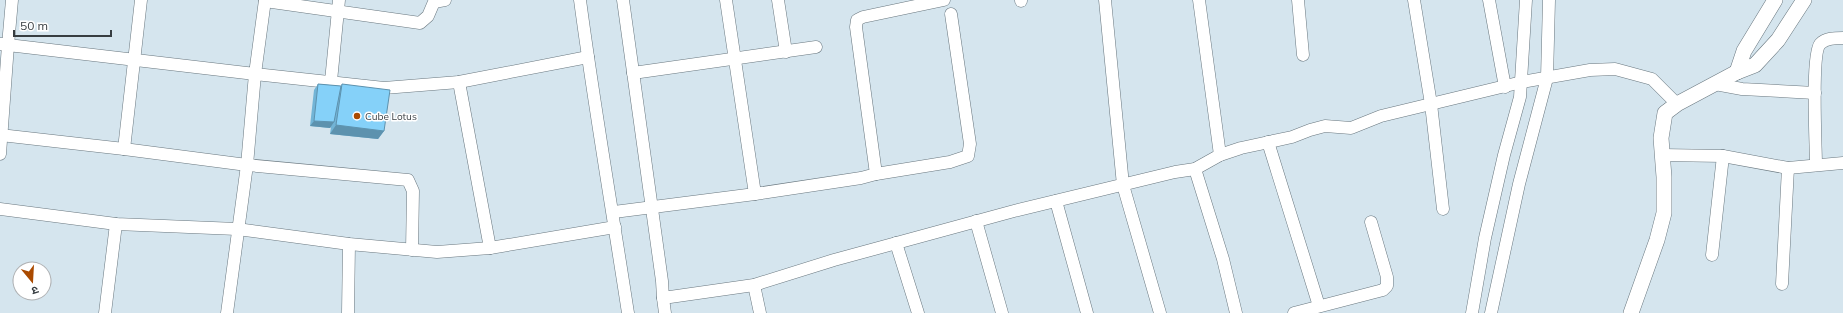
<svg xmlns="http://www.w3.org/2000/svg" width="1843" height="313" font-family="Mulish,'Noto Sans Devanagari',sans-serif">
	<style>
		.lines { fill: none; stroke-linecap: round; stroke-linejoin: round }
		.minor-casing { stroke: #69777f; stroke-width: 13 }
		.tertiary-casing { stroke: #69777f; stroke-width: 16 }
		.minor { stroke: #fff; stroke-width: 12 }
		.tertiary { stroke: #fff; stroke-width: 15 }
		.wall { fill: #72b4d6 }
		.shaded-wall { fill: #5d92ae }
		.building { fill: #85d1f9; stroke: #5d92ae }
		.poi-dot { fill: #aa4a00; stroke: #fff; stroke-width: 1.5 }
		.labels { text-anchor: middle; stroke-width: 3; stroke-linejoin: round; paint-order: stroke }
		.poi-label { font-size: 10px; fill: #373d41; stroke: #fff; text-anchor: start }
	</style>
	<rect width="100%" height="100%" fill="#d5e5ee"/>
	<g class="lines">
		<!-- minor casing -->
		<g class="minor-casing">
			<g id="minor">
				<path d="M580,0C594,105 612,209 628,313"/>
				<path d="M623,0L662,281L663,298L754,285L834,260L1014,211L1175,172L1195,169L1220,155L1241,148L1292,137L1310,130L1325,126L1351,128L1381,116L1522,82L1590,70L1615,69L1652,79L1677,104"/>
				<path d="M726,0L755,194"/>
				<path d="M778,0L786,52"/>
				<path d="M1021,0V1"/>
				<path d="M1105,0L1123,185L1160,313"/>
				<path d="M1199,0L1220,155"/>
				<path d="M1298,0L1303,55"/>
				<path d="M1414,0L1431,104L1443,209"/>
				<path d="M1489,0L1505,87"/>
				<path d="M265,1L420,23L428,16L434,2L445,0"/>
				<path d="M1,44L8,45L12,0"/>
				<path d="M633,73L816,47"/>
				<path d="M331,81L339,0"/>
				<path d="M459,82L490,248"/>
				<path d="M1715,84L1742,89L1815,93"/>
				<path d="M0,135L124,149L247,165L408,180L413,191L412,250"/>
				<path d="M1268,142L1319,306"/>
				<path d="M124,149L141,0"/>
				<path d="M0,154L8,45L255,74L265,0"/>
				<path d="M1662,155L1723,156L1788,168L1843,163"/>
				<path d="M1816,165C1816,147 1811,55 1820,44C1826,38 1835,38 1843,38"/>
				<path d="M1195,169L1223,259L1236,313"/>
				<path d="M876,174L950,162L968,156L970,144L951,14"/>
				<path d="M1056,201L1087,313"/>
				<path d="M0,209L116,224L237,229L349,244L437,252L490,248L615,227"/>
				<path d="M614,212L755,194L861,178L876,174L856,27L857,20L863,17L944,0"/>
				<path d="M976,221L1002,313"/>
				<path d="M896,243L918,313"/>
				<path d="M1712,255L1723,156"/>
				<path d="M1782,284L1788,168"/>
				<path d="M754,285L760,313"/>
				<path d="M663,298L665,313"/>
				<path d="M105,313L116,224"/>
				<path d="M227,313L247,165L255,74L384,88L459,82L588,57"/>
				<path d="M348,313L349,244"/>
				<path d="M1294,313L1383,290L1387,286V277L1371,222"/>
				<path d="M1472,313L1485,238L1504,155L1520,97L1526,0"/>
				<path d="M1491,313L1519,184L1547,78L1549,0"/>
			</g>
		</g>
		<!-- tertiary casing -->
		<g class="tertiary-casing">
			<g id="tertiary">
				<path d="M1737,72L1744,51L1775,0"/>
				<path d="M1631,313L1657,240L1664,213V177L1661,138L1665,113L1677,104L1737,72L1755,65L1778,40L1804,0"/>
			</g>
		</g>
		<!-- minor -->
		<use href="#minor" class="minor"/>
		<!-- tertiary -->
		<use href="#tertiary" class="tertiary"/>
	</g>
	<!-- wall -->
	<path class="wall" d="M318,84L341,86L342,84L384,131L378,139L330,134L331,127L330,128L310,126L314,90Z"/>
	<!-- shaded-wall -->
	<g class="shaded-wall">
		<path d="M314,121L334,122L330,128L310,126Z"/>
		<path d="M336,125L384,131L378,139L330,134Z"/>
	</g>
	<!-- building -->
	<g class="building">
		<path d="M318,84L341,86L334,122L314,121Z"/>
		<path d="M342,84L390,90L384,131L336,125Z"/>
	</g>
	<!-- markers -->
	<circle class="poi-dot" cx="357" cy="116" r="4"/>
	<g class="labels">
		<!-- poi labels -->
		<g class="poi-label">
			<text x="365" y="120">Cube Lotus</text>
		</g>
	</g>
	<!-- north arrow -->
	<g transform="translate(32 281) rotate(162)"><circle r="19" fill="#ffffff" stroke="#afb1b3"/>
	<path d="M0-3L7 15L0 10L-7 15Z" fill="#aa4a00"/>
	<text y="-6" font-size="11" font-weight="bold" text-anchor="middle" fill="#373d41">उ</text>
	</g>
	<!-- scale -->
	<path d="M14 30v6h97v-6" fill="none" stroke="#373d41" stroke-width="2"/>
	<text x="20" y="30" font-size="12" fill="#373d41" stroke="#ffffff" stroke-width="3" paint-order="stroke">50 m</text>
</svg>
